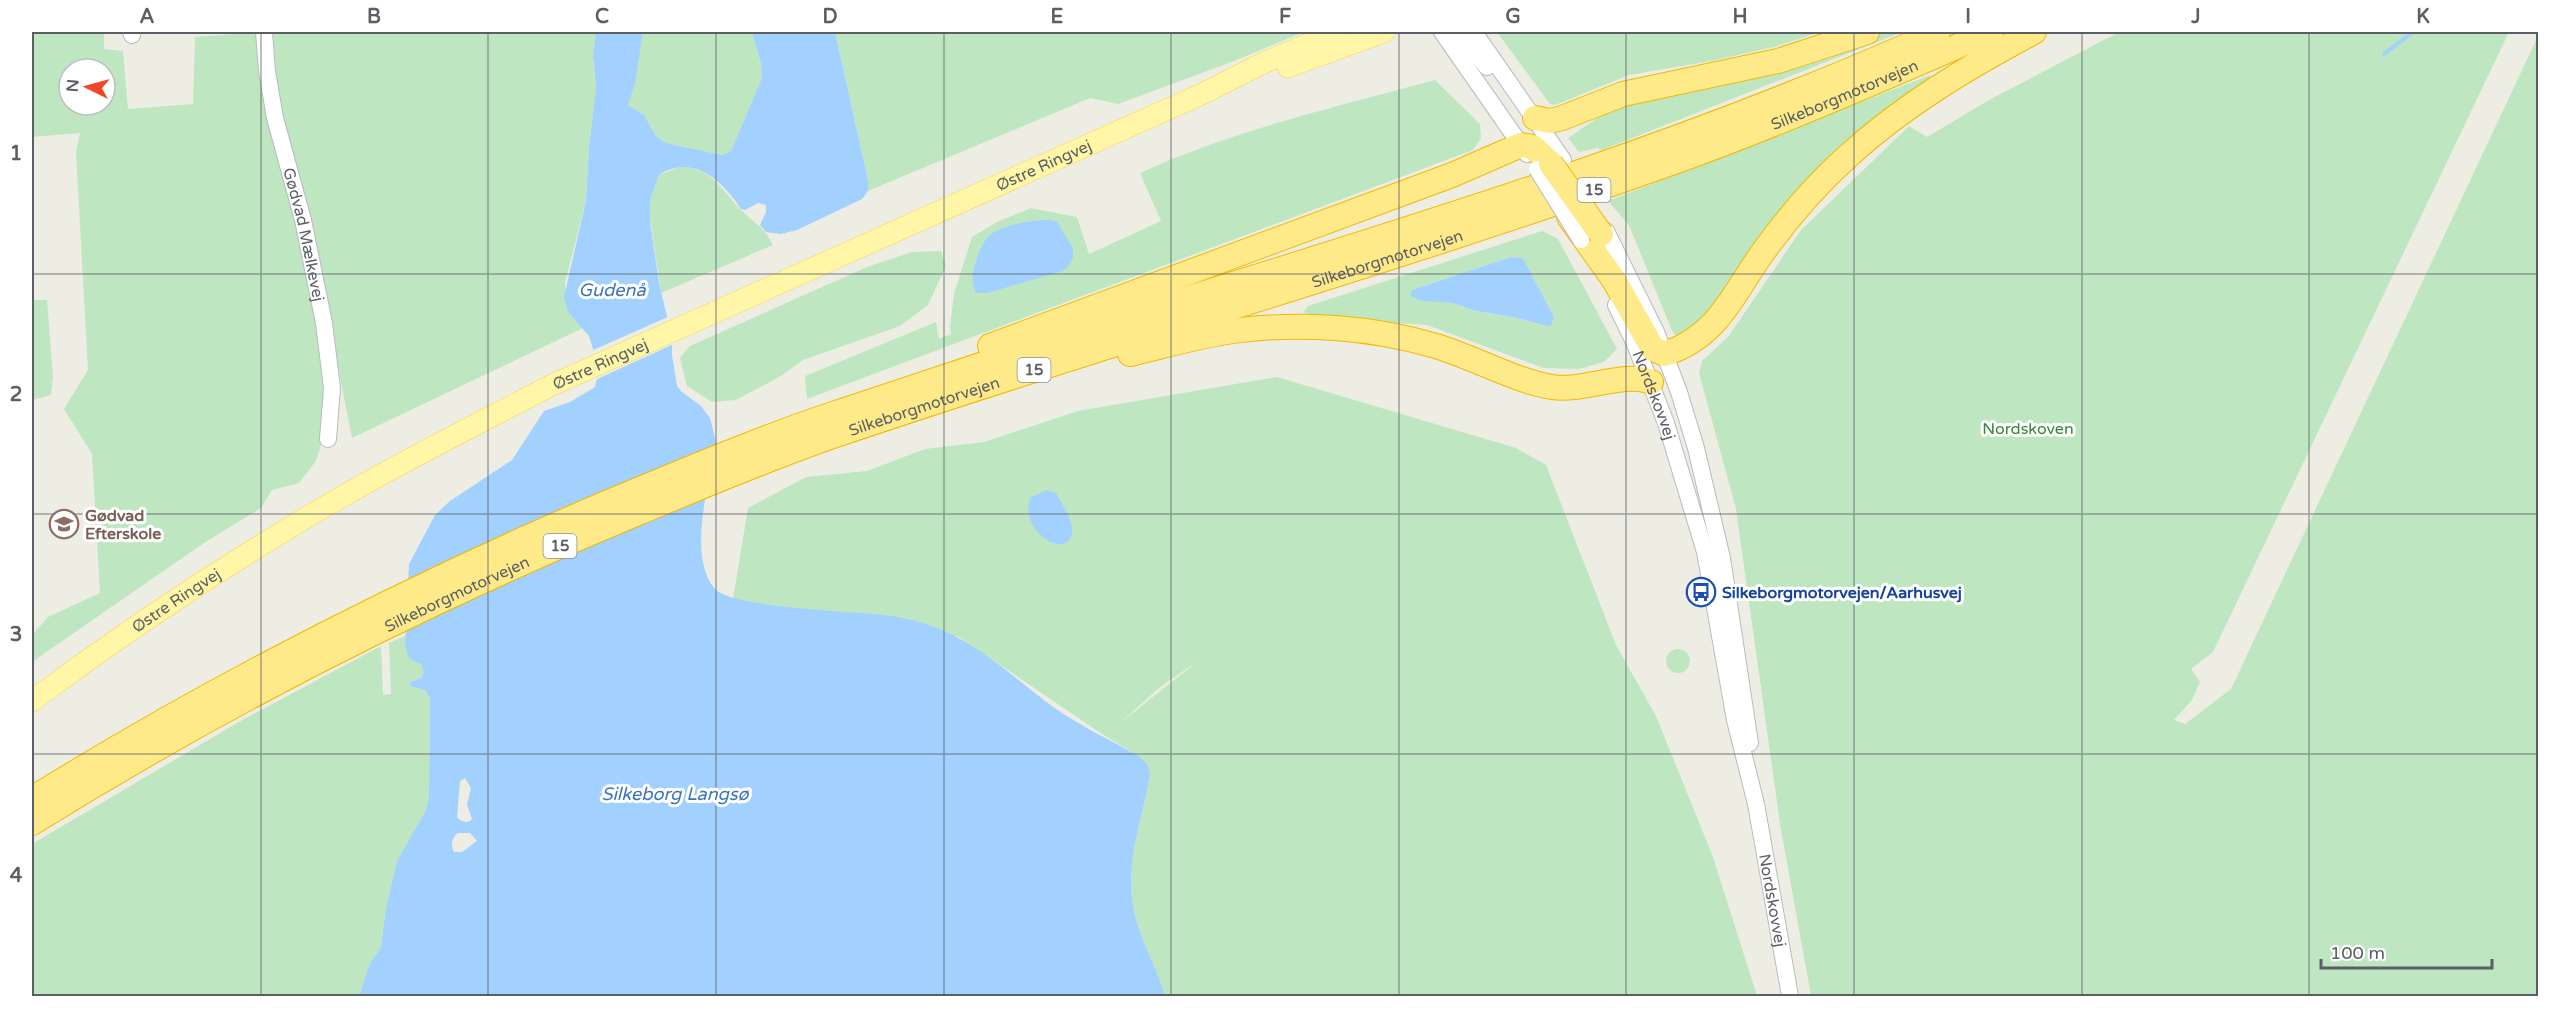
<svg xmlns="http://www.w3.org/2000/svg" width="2570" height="1028" font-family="'Varela Round',sans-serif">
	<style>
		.green { fill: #bee7c1; fill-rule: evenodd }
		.water { fill: #a2d0ff; fill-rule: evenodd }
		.pier { fill: #eeede3 }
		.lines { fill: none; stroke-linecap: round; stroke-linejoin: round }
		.stream { stroke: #a2d0ff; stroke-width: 4 }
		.minor-casing { stroke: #b8bac0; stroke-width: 18 }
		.major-casing { stroke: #f7d554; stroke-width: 22 }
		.highway-casing { stroke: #f1b800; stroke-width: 26 }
		.minor { stroke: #fff; stroke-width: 16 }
		.major { stroke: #fff7a7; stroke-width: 21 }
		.highway { stroke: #ffea89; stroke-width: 24 }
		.minor-bridge-casing { stroke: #b8bac0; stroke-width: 18; stroke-linecap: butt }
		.highway-bridge-casing { stroke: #f1b800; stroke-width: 26; stroke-linecap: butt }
		.minor-bridge { stroke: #fff; stroke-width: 16 }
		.highway-bridge { stroke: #ffea89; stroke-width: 24 }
		.grid { fill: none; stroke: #5b5e64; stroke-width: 1.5; stroke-opacity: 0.55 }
		.labels { text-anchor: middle; stroke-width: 6; stroke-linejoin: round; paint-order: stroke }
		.shield { fill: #fff; stroke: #8c8e92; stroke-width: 1.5 }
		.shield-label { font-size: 15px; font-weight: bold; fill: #5b5e64 }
		.street-label { font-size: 16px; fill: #5b5e64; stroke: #fff }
		.park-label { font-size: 16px; fill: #31853c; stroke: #fff }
		.education-label { font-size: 16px; font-weight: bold; fill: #785e54; stroke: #fff; text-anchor: start }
		.transit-label { font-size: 16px; font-weight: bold; fill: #164399; stroke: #fff; text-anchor: start }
		.water-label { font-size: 18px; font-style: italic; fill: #3e73be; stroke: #fff }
		.neatline { fill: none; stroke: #5b5e64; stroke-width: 2 }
		.grid-label { font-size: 20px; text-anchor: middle; font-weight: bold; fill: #5b5e64 }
	</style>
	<rect width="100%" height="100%" fill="#eeede3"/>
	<!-- green -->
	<g class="green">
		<path d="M32,32H104V49L123,51L128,109L193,104L195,37L258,32L266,118L282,162L309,275L320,341L326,406L321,445L316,461L299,483L272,490L261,508L204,543L32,662V635L48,617L100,593L92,454L64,409L88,370L76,152L80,133L32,137ZM69,69H105V105H69Z"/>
		<path d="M268,32H596L593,63L596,88L589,147L586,201L565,283L568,312L583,328L352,438L303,188L286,145Z"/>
		<path d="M643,32H752L761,64L762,78L731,152L722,155L666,143L656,136L644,115L628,105Z"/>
		<path d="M835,32H1304L1234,61L1118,104L1090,98L868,191V180Z"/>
		<path d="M1497,32H1820L1774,47L1711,61L1629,75L1555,105L1550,104Z"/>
		<path d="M1886,32L1900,33L1602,150L1597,148L1579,152L1568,138L1606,112L1639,101L1746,80Z"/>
		<path d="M2119,32H2509L2213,652L2191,669L2200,682L2192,700L2174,720L2185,724L2231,689L2538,36V996H1811L1780,824L1736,509L1699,373L1702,361L1728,337L1801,230L1909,126L1927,137L1989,100Z"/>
		<path d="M1930,75L1932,83L1704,322L1685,335L1676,336L1672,331L1629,225L1608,201Z"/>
		<path d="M1435,80L1480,124L1481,138L1473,150L807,399L805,376L936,322L939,339L951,334L950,327L954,294L972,237L997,222L1031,208L1077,217L1089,254L1161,221L1140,173C1234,130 1335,107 1435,80Z"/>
		<path d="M681,166C714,170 721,189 741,210C756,225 762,224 773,245L661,293L649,212L650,200L659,175Z"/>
		<path d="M1542,231L1558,239L1617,349L1604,362L1579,369L1544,368L1427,325L1343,320L1303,313L1308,306ZM1511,257L1523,258L1554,317L1546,326L1512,317L1470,310L1453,303L1414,298L1412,290Z"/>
		<path d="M941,251L946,266L928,305L900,326L803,360L781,376L736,400L712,402L687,386L680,358L690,346L867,267L912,252Z"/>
		<path d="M32,300H47L53,376L51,395L32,400Z"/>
		<path d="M1277,377L1516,448L1546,465L1616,645L1656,716L1713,857L1757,996H1165C1158,970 1143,946 1136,919C1122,866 1142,825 1150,774L1139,756L1105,736L959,637L733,599L748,508L806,477L867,471L925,449L984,442L1078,411ZM1198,661L1120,723L1159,688Z"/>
		<path d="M405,636V645L422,664L424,672L421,678L410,682V686L425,690L430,698L429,796L426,810L397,861L386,908L381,947L370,963L359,996H32V844L244,719L381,646L383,695L391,694L389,643Z"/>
		<circle cx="1678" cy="661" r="12"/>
	</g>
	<!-- water -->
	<g class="water">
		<path d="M596,32H643L635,83L628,105L644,115L656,136L666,143L722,155L731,151L762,78L761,64L752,32H835L868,180V191L862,199L797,230L781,234L766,232L760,225L766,212V205L758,203L745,210L741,209C723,181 692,153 659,175L650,200V222L659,283L672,337V355L677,386L682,392L701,406L710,418L716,442C710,481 687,554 714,588C731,609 859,611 892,616C965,627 1000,668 1056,709C1082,727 1112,741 1139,756L1147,764L1150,774C1142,825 1122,866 1136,919C1143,946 1158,970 1165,996H359L370,963L381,947L386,908L397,861L426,810L429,796L430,698L425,690L410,686V682L421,678L424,672L421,664L409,658L405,645L409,564L435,515L450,501L512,460L544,411L570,402L595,387L599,368L589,336L568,312L564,297L586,201L589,147L596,87L593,58ZM465,778L471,788L467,805L472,819C469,824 460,822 457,817L460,781ZM458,833H470L477,841L462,852H454C450,846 452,837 458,833Z"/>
		<path d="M1051,220L1057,222L1073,248V258L1070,264L1063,271L987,293H976C971,283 972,271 976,261C979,252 982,243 989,236C1001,225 1034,219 1051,220Z"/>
		<path d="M1511,257L1523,258L1554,317L1551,325L1547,326L1512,317L1471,310L1453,303L1422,301L1411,296L1412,290Z"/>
		<path d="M1047,490L1056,493C1061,503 1071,516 1072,528C1074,565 1015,532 1031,497Z"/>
	</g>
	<!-- pier -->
	<path class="pier" d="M670,316L676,343L593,381L596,369L591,351Z"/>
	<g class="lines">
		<!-- stream -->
		<path class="stream" d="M2384,54L2413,32"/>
		<!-- minor casing -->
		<g class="minor-casing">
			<g id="minor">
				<path d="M131,32L132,35"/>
				<path id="s1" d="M264,32L267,71L275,118L303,220L324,323L332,388L328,439"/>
				<path d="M1442,32L1527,154"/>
				<path d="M1457,32L1487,67"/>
				<path d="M1474,32L1563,160"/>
				<path d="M1606,231L1656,332L1679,392L1696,448L1722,558L1750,743"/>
				<path id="s2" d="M1616,305L1635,344L1666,423L1705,552L1735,720L1756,804L1790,996"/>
			</g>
		</g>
		<!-- major casing -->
		<g class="major-casing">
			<g id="major">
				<path d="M1288,67L1384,32"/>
				<path id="s3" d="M32,701C111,642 192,587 276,536C364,481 458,434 550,386L1204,93L1261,64L1337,32"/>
			</g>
		</g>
		<!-- highway casing -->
		<g class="highway-casing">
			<g id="highway">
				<path d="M1535,118L1550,121L1562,118L1623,94L1778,61L1867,32"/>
				<path d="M1569,217L1614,280L1653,349L1665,354C1721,335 1733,292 1766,248C1790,215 1818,183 1848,156C1904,105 1968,67 2034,32"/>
				<path d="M990,346L1452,175L1521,145L1533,147L1551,164"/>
				<path d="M1130,354C1164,346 1198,336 1233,331C1299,322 1372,327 1436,346C1473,357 1515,381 1552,387C1583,392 1624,371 1651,382"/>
				<path d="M32,799C216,685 411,586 611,501C684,471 758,439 833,414C928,383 1023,350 1118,320C1396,233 1673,151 1938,32"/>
				<path id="s4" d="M32,823C225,703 428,600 638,513C703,486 769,458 836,435C1121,338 1412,257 1696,154C1796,117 1893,74 1991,32"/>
			</g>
		</g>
		<!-- minor -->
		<use href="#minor" class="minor"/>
		<!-- major -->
		<use href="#major" class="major"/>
		<!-- highway -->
		<use href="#highway" class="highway"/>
		<!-- minor-bridge casing -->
		<g class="minor-bridge-casing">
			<path id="minor-bridge" d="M1537,169L1581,240"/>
		</g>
		<!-- highway-bridge casing -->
		<g class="highway-bridge-casing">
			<path id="highway-bridge" d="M1551,164L1601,234"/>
		</g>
		<!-- minor-bridge -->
		<use href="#minor-bridge" class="minor-bridge"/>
		<!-- highway-bridge -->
		<use href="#highway-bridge" class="highway-bridge"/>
	</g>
	<!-- grid -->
	<path class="grid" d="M261,32V996M488,32V996M716,32V996M944,32V996M1171,32V996M1399,32V996M1626,32V996M1854,32V996M2082,32V996M2309,32V996M32,274H2538M32,514H2538M32,754H2538"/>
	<!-- icons -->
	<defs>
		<g id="school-ring" transform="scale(1.5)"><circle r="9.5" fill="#fff" stroke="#8d6e63" stroke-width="1.5"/><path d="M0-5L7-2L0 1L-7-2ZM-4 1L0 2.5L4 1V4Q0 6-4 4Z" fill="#8d6e63"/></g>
		<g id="bus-ring" transform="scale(1.5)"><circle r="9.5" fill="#fff" stroke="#1a4fb4" stroke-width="1.5"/><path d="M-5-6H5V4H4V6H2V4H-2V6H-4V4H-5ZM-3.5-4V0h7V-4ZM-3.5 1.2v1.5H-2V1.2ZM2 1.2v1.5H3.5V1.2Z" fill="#1a4fb4"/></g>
	</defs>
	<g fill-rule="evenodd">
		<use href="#school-ring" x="64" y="524"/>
		<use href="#bus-ring" x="1701" y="592"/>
	</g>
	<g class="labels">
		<!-- shield labels -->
		<g class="shield">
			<rect x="1577.5" y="178" width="33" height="24" rx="4.5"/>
			<rect x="1017.5" y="358" width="33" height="24" rx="4.5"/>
			<rect x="543.5" y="534" width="33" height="24" rx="4.5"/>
		</g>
		<g class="shield-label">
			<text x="1594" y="195">15</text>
			<text x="1034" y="375">15</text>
			<text x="560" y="551">15</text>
		</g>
		<!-- street labels -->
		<g class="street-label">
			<text dy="6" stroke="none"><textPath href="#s4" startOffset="1959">Silkeborgmotorvejen</textPath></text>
			<text dy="6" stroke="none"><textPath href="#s3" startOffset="1148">Østre Ringvej</textPath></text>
			<text dy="6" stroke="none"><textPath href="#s1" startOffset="207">Gødvad Mælkevej</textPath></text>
			<text dy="6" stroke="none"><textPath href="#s4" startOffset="1473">Silkeborgmotorvejen</textPath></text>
			<text dy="6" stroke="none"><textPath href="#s3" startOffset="662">Østre Ringvej</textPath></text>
			<text dy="6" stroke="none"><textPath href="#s2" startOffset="98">Nordskovvej</textPath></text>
			<text dy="6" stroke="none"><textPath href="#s4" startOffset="987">Silkeborgmotorvejen</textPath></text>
			<text dy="6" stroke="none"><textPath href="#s4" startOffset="483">Silkeborgmotorvejen</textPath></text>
			<text dy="6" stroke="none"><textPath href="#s3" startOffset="176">Østre Ringvej</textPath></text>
			<text dy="6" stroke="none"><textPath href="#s2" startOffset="618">Nordskovvej</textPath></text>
		</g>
		<!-- park labels -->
		<g class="park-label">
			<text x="2028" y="434">Nordskoven</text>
		</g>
		<!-- education labels -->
		<g class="education-label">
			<text x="85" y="521">Gødvad<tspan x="85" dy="18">Efterskole</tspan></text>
		</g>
		<!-- transit labels -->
		<g class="transit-label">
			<text x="1722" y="598">Silkeborgmotorvejen/Aarhusvej</text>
		</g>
		<!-- water labels -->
		<g class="water-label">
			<text x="612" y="296">Gudenå</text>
			<text x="675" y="800">Silkeborg Langsø</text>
		</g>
	</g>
	<!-- border -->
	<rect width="2570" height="1028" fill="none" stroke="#ffffff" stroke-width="66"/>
	<!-- north arrow -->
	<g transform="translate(87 87) rotate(275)"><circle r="28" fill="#ffffff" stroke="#bdbfc1" stroke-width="1.5"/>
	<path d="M0-4.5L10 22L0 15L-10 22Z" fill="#f04628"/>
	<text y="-9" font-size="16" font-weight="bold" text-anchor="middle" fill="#5b5e64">N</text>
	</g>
	<!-- scale -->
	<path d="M2321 959v9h171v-9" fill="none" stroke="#5b5e64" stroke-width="3"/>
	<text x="2330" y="959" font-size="18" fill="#5b5e64" stroke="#ffffff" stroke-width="4.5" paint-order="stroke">100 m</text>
	<rect x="33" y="33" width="2504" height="962" class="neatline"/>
	<g class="grid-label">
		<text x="147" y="23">A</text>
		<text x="374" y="23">B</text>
		<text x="602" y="23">C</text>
		<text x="830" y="23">D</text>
		<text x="1057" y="23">E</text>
		<text x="1285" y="23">F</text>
		<text x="1513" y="23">G</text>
		<text x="1740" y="23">H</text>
		<text x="1968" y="23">I</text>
		<text x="2196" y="23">J</text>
		<text x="2423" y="23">K</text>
		<text x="16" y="160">1</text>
		<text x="16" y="401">2</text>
		<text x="16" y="641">3</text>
		<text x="16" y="882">4</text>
	</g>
</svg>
